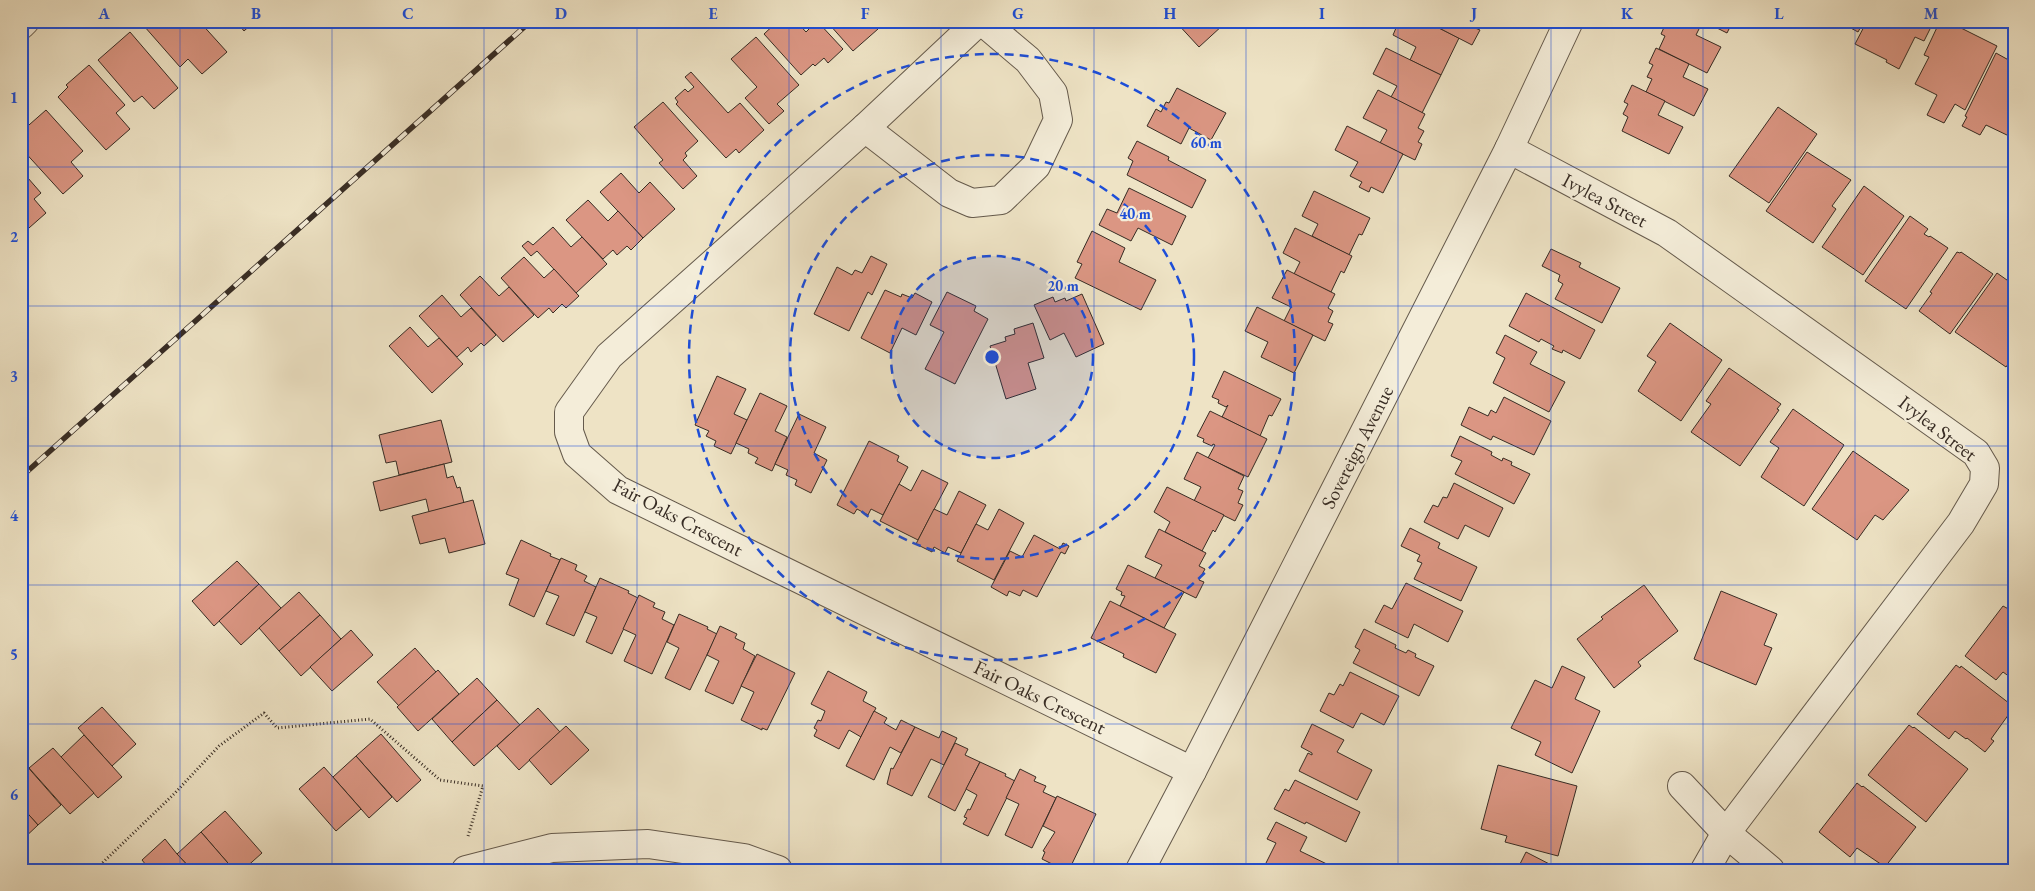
<svg xmlns="http://www.w3.org/2000/svg" width="2035" height="891" font-family="'EB Garamond',serif">
	<style>
		.building { fill: #db9683; stroke: #372c24 }
		.lines { fill: none; stroke-linecap: round; stroke-linejoin: round }
		.minor-casing { stroke: #655a4c; stroke-width: 30 }
		.tertiary-casing { stroke: #655a4c; stroke-width: 30 }
		.path { stroke: #372c24; stroke-width: 3; stroke-dasharray: 1 2.5; stroke-linecap: butt }
		.minor { stroke: #f4edd9; stroke-width: 28 }
		.tertiary { stroke: #f4edd9; stroke-width: 28 }
		.rail-casing { stroke: #372c24; stroke-width: 5.5 }
		.rail { stroke: #f4edd9; stroke-width: 4; stroke-dasharray: 11; stroke-linecap: butt }
		.grid { fill: none; stroke: #1d4ed8; stroke-width: 1; stroke-opacity: 0.55 }
		.ring { fill: none; stroke: #1d4ed8; stroke-width: 2.5; stroke-dasharray: 9 6 }
		.labels { text-anchor: middle; stroke-width: 4.5; stroke-linejoin: round; paint-order: stroke }
		.street-label { font-size: 20px; fill: #372c24; stroke: #f4edd9 }
		.centre { fill: #1d4ed8; stroke: #f4edd9; stroke-width: 2.5 }
		.ring-label { font-size: 15px; text-anchor: middle; font-weight: bold; fill: #1d4ed8; stroke: #f4edd9; stroke-width: 4.5; stroke-linejoin: round; paint-order: stroke }
		.neatline { fill: none; stroke: #1d4ed8; stroke-width: 2 }
		.grid-label { font-size: 16px; text-anchor: middle; font-weight: bold; fill: #1d4ed8 }
	</style>
	<rect width="100%" height="100%" fill="#eee3c5"/>
	<filter id="stains"><feTurbulence type="fractalNoise" baseFrequency=".004" numOctaves="4"/><feColorMatrix values="0 0 0 0 .2 0 0 0 0 .09 0 0 0 0 .02 0 0 0 .5 -.17"/></filter>
	<radialGradient id="worn" r=".72"><stop offset=".6" stop-color="#630" stop-opacity="0"/><stop offset="1" stop-color="#630" stop-opacity=".3"/></radialGradient>
	<!-- building -->
	<g class="building">
		<path d="M149,21H199L227,52L202,74L188,59L180,67L144,26Z"/>
		<path d="M236,21H255L244,31Z"/>
		<path d="M778,21H796L806,32L817,21L843,49L828,63L824,58L815,66L813,64L801,75L764,34Z"/>
		<path d="M832,21H878L874,25L878,29L853,51L829,24Z"/>
		<path d="M1175,21H1219L1223,25L1199,47Z"/>
		<path d="M1399,21H1425L1459,38L1441,75L1410,60L1416,47L1393,35Z"/>
		<path d="M1442,21H1478L1475,28L1480,30L1472,45L1439,28Z"/>
		<path d="M1663,21H1703L1696,35L1721,47L1707,73L1659,49L1665,36L1661,34L1666,23Z"/>
		<path d="M1703,21H1733L1727,33Z"/>
		<path d="M1838,21H1864L1858,32Z"/>
		<path d="M1867,21H1934L1924,41L1915,37L1899,69L1886,62L1887,60L1855,44Z"/>
		<path d="M1940,21H1947L1997,46L1965,110L1955,104L1944,123L1927,115L1937,95L1915,84L1929,57L1924,55Z"/>
		<path d="M130,32L178,88L154,109L142,96L134,102L98,60Z"/>
		<path d="M756,37L799,85L777,104L784,111L769,124L745,98L757,87L731,59Z"/>
		<path d="M1386,48L1441,75L1422,113L1391,97L1397,86L1373,74Z"/>
		<path d="M1656,48L1689,64L1683,77L1708,89L1694,116L1646,92L1652,79L1647,77L1653,65L1649,63Z"/>
		<path d="M1996,53L2014,63V126L2009,136L1986,125L1980,135L1962,126L1967,117L1965,116Z"/>
		<path d="M89,65L125,105L116,113L130,129L106,150L58,97L68,87L66,85Z"/>
		<path d="M691,72L728,113L740,103L764,130L739,153L736,149L726,158L676,104L678,102L675,98L685,89L688,92L694,87L685,77Z"/>
		<path d="M1632,85L1665,101L1658,115L1683,127L1669,154L1622,131L1628,117L1623,114L1628,104L1624,102Z"/>
		<path d="M1177,88L1226,113L1211,140L1189,128L1181,144L1147,126L1156,109L1161,112L1166,102L1169,103Z"/>
		<path d="M1378,90L1425,114L1418,128L1424,131L1418,142L1422,144L1415,160L1380,143L1387,130L1363,118Z"/>
		<path d="M663,102L698,141L685,153L687,156L683,160L697,176L683,189L659,163L663,160L634,127Z"/>
		<path d="M1778,107L1817,134L1769,203L1729,176Z"/>
		<path d="M46,110L83,151L71,162L83,176L63,194L21,148V132Z"/>
		<path d="M1347,126L1403,154L1383,193L1371,187L1369,192L1359,187L1362,182L1350,176L1358,162L1335,150Z"/>
		<path d="M1137,141L1169,157L1168,160L1206,180L1192,208L1127,175L1133,161L1128,158Z"/>
		<path d="M1807,152L1851,180L1832,206L1836,209L1813,243L1766,211Z"/>
		<path d="M21,170L41,193L34,199L46,213L21,235Z"/>
		<path d="M621,173L639,193L650,182L675,209L643,238L600,192Z"/>
		<path d="M1864,186L1904,216L1863,275L1822,247Z"/>
		<path d="M1129,188L1186,216L1172,245L1138,228L1131,241L1099,225L1107,209L1117,213Z"/>
		<path d="M1314,191L1370,218L1362,235L1359,234L1349,255L1312,236L1318,224L1302,216Z"/>
		<path d="M588,200L608,221L618,211L643,238L631,250L627,246L617,255L613,250L603,259L566,220Z"/>
		<path d="M1910,216L1928,229L1924,234L1929,237L1930,236L1948,248L1906,309L1865,281Z"/>
		<path d="M553,227L571,247L582,237L607,264L576,293L537,251L531,256L522,246L528,241L533,245Z"/>
		<path d="M1295,228L1352,256L1344,273L1341,271L1331,292L1294,274L1300,262L1283,253Z"/>
		<path d="M1092,231L1125,248L1119,262L1156,280L1141,310L1075,278L1082,264L1077,262Z"/>
		<path d="M1551,249L1581,263L1579,267L1620,288L1602,323L1555,299L1563,284L1558,281L1560,275L1542,266Z"/>
		<path d="M1957,252L1960,253L1961,252L1993,274L1950,334L1919,311L1932,293L1930,292Z"/>
		<path d="M871,256L887,264L872,295L868,292L849,331L814,314L837,267L852,275L855,270L862,273Z"/>
		<path d="M524,257L544,278L554,269L579,296L566,308L562,304L553,313L549,308L538,318L501,278Z"/>
		<path d="M1287,270L1335,294L1328,308L1333,311L1328,322L1333,324L1325,341L1284,321L1291,307L1272,298Z"/>
		<path d="M1997,273L2014,285V356L2006,367L1955,332Z"/>
		<path d="M480,276L499,296L509,287L534,315L503,342L460,295Z"/>
		<path d="M885,290L901,297L902,294L912,298L915,293L932,302L916,335L902,328L890,353L861,338Z"/>
		<path d="M947,292L976,306L974,311L988,319L955,384L925,369L944,332L930,325Z"/>
		<path d="M1526,293L1595,330L1580,359L1563,350L1562,353L1552,349L1554,346L1541,339L1539,342L1509,326Z"/>
		<path d="M1082,294L1104,344L1076,357L1064,333L1050,340L1034,305L1053,297L1055,302L1065,298L1066,301Z"/>
		<path d="M442,295L461,317L471,308L496,335L484,346L481,343L471,352L468,347L457,357L419,316Z"/>
		<path d="M1257,307L1313,335L1294,373L1261,357L1268,342L1245,331Z"/>
		<path d="M1033,323L1044,358L1028,363L1036,389L1006,399L990,346L1006,341L1005,337L1015,334L1014,329Z"/>
		<path d="M1670,323L1722,360L1681,421L1638,391L1656,362L1647,356Z"/>
		<path d="M410,327L428,347L439,338L463,364L432,393L389,346Z"/>
		<path d="M1505,335L1537,352L1530,364L1565,382L1549,412L1493,383L1505,358L1496,353Z"/>
		<path d="M1729,368L1781,404L1777,409L1779,410L1740,466L1691,432L1711,404L1706,401Z"/>
		<path d="M1224,371L1281,399L1272,416L1269,415L1260,436L1222,417L1228,405L1226,407L1218,403L1219,400L1212,397Z"/>
		<path d="M717,376L746,389L734,414L747,420L731,454L714,446L716,441L706,436L709,431L695,425Z"/>
		<path d="M760,393L787,406L775,431L787,437L772,471L755,463L758,458L748,453L749,449L736,443Z"/>
		<path d="M1504,397L1551,421L1534,455L1493,436L1491,440L1461,425L1469,407L1488,416L1491,410L1496,413Z"/>
		<path d="M1793,409L1844,445L1804,506L1761,477L1779,448L1770,442Z"/>
		<path d="M1210,411L1267,439L1248,477L1208,458L1215,445L1213,444L1212,446L1203,442L1204,439L1197,436Z"/>
		<path d="M799,414L826,427L814,453L827,460L811,493L795,485L797,480L786,475L788,470L775,464Z"/>
		<path d="M441,420L452,462L399,475L396,461L386,463L379,435Z"/>
		<path d="M1460,436L1492,452L1491,455L1502,461L1503,458L1512,462L1511,465L1530,474L1514,504L1455,474L1462,461L1451,456Z"/>
		<path d="M869,441L899,456L897,461L908,467L883,515L871,509L868,515L857,509L854,514L837,505Z"/>
		<path d="M1853,451L1909,490L1883,520L1875,515L1857,540L1812,509Z"/>
		<path d="M1197,452L1244,476L1238,489L1243,491L1238,503L1243,505L1235,521L1194,501L1201,487L1184,479Z"/>
		<path d="M444,464L447,478L453,476L457,488L460,487L464,503L429,512L426,499L380,511L373,482Z"/>
		<path d="M922,470L948,483L918,540L880,521L899,484L911,491Z"/>
		<path d="M1454,483L1503,508L1489,537L1465,525L1458,539L1424,522L1433,505L1438,507L1443,497L1447,498Z"/>
		<path d="M1167,487L1224,515L1215,532L1213,530L1202,551L1165,532L1170,522L1154,512Z"/>
		<path d="M959,491L986,505L961,553L948,547L945,553L934,547L932,552L916,544L934,509L947,515Z"/>
		<path d="M473,500L485,544L449,553L445,538L420,544L412,516Z"/>
		<path d="M999,509L1024,523L994,580L957,561L976,524L988,530Z"/>
		<path d="M1410,528L1440,543L1438,548L1477,567L1461,601L1414,579L1422,563L1417,561L1420,555L1401,546Z"/>
		<path d="M1159,529L1206,553L1199,566L1205,569L1199,580L1204,582L1196,598L1155,578L1162,565L1145,557Z"/>
		<path d="M1034,535L1060,549L1063,543L1069,546L1065,554L1061,552L1037,597L1023,590L1020,596L1009,591L1007,596L991,587L1010,551L1022,557Z"/>
		<path d="M521,540L551,554L550,556L560,560L534,617L509,605L519,579L506,574Z"/>
		<path d="M561,558L577,565L575,570L587,576L584,581L596,587L574,636L546,624L559,596L546,591Z"/>
		<path d="M237,561L259,584L214,626L192,601Z"/>
		<path d="M1128,565L1184,592L1164,628L1120,606L1125,596L1121,595L1122,592L1116,589Z"/>
		<path d="M600,578L629,591L628,593L638,598L612,654L586,642L597,617L585,612Z"/>
		<path d="M1406,583L1463,611L1448,642L1414,624L1408,638L1375,622L1384,605L1392,609Z"/>
		<path d="M259,584L281,608L241,645L219,621Z"/>
		<path d="M1644,585L1678,631L1638,662L1641,666L1614,688L1577,639L1603,619L1601,617Z"/>
		<path d="M1721,591L1777,614L1764,645L1772,648L1756,685L1694,659Z"/>
		<path d="M299,592L320,615L279,651L259,628Z"/>
		<path d="M639,595L655,603L653,607L665,612L662,619L674,625L652,674L624,661L636,635L623,629Z"/>
		<path d="M1110,601L1176,634L1156,673L1123,657L1124,654L1091,638Z"/>
		<path d="M2003,606L2014,612V680L2003,672L1996,680L1965,656Z"/>
		<path d="M679,614L708,627L707,629L717,634L690,690L665,678L679,648L667,642Z"/>
		<path d="M320,615L341,639L301,676L279,651Z"/>
		<path d="M720,626L737,634L735,638L745,643L743,649L755,656L733,704L705,691L719,661L707,655Z"/>
		<path d="M1364,629L1396,645L1395,648L1406,653L1408,650L1416,654L1415,657L1434,666L1419,696L1353,663L1360,650L1355,647Z"/>
		<path d="M351,630L373,655L332,691L310,667Z"/>
		<path d="M415,648L436,672L399,706L377,682Z"/>
		<path d="M757,654L795,673L767,730L762,728V730L741,720L754,692L741,686Z"/>
		<path d="M1956,665L1960,668L1961,666L2014,707L1991,739L1994,741L1985,752L1967,738L1966,739L1955,731L1949,739L1917,714Z"/>
		<path d="M1562,666L1585,677L1575,699L1600,711L1572,773L1535,755L1541,742L1511,728L1535,680L1552,688Z"/>
		<path d="M438,670L459,694L418,731L397,707Z"/>
		<path d="M828,671L867,692L863,701L876,708L861,737L849,730L839,749L814,736L817,730L814,728L818,720L821,721L825,711L811,704Z"/>
		<path d="M1350,672L1399,696L1384,725L1361,713L1353,728L1320,711L1329,693L1334,695L1340,684L1343,686Z"/>
		<path d="M477,678L497,700L452,742L432,719Z"/>
		<path d="M497,700L520,725L474,766L452,742Z"/>
		<path d="M102,707L136,744L112,766L78,728Z"/>
		<path d="M538,708L560,732L519,770L497,746Z"/>
		<path d="M874,711L887,718L884,723L896,730L901,720L915,727L901,753L890,747L874,780L846,766Z"/>
		<path d="M1312,724L1344,740L1337,752L1372,770L1357,800L1299,771L1308,753L1312,755V753L1301,747Z"/>
		<path d="M1909,725L1913,728L1914,727L1968,769L1926,822L1868,775Z"/>
		<path d="M566,726L589,750L551,785L529,760Z"/>
		<path d="M915,727L939,738L942,731L957,738L944,765L931,759L912,796L887,784L891,768L893,769Z"/>
		<path d="M381,734L421,780L397,802L356,756Z"/>
		<path d="M84,735L122,777L98,798L61,757Z"/>
		<path d="M955,743L968,749L965,755L980,762L955,811L928,797Z"/>
		<path d="M53,748L94,793L70,814L29,768Z"/>
		<path d="M356,756L392,797L369,818L333,777Z"/>
		<path d="M980,762L1006,774L1005,776L1015,781L988,836L963,824L967,818L964,817L968,809L970,810L977,795L966,789Z"/>
		<path d="M25,764L61,805L38,825L21,806V767Z"/>
		<path d="M1498,765L1577,786L1558,856L1505,842L1507,836L1481,829Z"/>
		<path d="M324,767L361,809L336,831L299,789Z"/>
		<path d="M1020,769L1036,777L1034,781L1046,786L1043,792L1056,798L1032,848L1005,835L1019,804L1006,798Z"/>
		<path d="M1295,780L1360,812L1346,842L1306,822L1305,824L1274,809L1285,789L1289,791Z"/>
		<path d="M1857,783L1862,787L1863,786L1916,827L1885,867L1857,848L1850,857L1819,832Z"/>
		<path d="M1057,796L1096,814L1069,870H1064L1042,859L1045,852L1043,851L1055,832L1043,826Z"/>
		<path d="M21,806L38,825L21,841Z"/>
		<path d="M225,811L262,853L243,870H234L201,832Z"/>
		<path d="M1276,822L1307,837L1300,851L1335,868V870L1263,869L1276,843L1267,839Z"/>
		<path d="M201,832L234,870H192L177,854Z"/>
		<path d="M165,839L177,854L192,870H150L142,860Z"/>
		<path d="M1526,852L1561,870H1517Z"/>
	</g>
	<g class="lines">
		<!-- minor casing -->
		<g class="minor-casing">
			<g id="minor">
				<path d="M979,21L865,128L609,356L569,412V432L577,454L618,490L1192,771"/>
				<path d="M21,25L25,21"/>
				<path d="M865,128L949,193L972,203L1001,200L1036,166L1058,120L1053,93L1028,60L982,21"/>
				<path d="M1509,149L1667,233L1976,453L1985,468L1984,484L1961,523L1726,833L1682,786"/>
				<path d="M1140,870L1192,771L1509,149L1569,21"/>
				<path d="M1705,870L1726,833L1770,870"/>
			</g>
		</g>
		<!-- tertiary casing -->
		<g class="tertiary-casing">
			<path id="tertiary" d="M466,870L552,848L648,844L744,858L778,870"/>
		</g>
		<!-- path -->
		<path class="path" d="M95,870L174,794L219,746L264,713L277,728L370,719L440,780L483,786L468,836"/>
		<!-- minor -->
		<use href="#minor" class="minor"/>
		<!-- tertiary -->
		<use href="#tertiary" class="tertiary"/>
		<!-- rail casing -->
		<g class="rail-casing">
			<path id="rail" d="M21,477L531,21"/>
		</g>
		<!-- rail -->
		<use href="#rail" class="rail"/>
	</g>
	<!-- grid -->
	<path class="grid" d="M180,21V870M332,21V870M484,21V870M637,21V870M789,21V870M941,21V870M1094,21V870M1246,21V870M1398,21V870M1551,21V870M1703,21V870M1855,21V870M21,167H2014M21,306H2014M21,446H2014M21,585H2014M21,724H2014"/>
	<!-- distance rings -->
	<circle cx="992" cy="357" r="101" fill="#1d4ed8" fill-opacity=".12"/>
	<g class="ring">
		<circle cx="992" cy="357" r="101"/>
		<circle cx="992" cy="357" r="202"/>
		<circle cx="992" cy="357" r="303"/>
	</g>
	<g class="labels">
		<!-- street labels -->
		<g class="street-label">
			<text transform="translate(1605 200) rotate(28)" y="7">Ivylea Street</text>
			<text transform="translate(1938 428) rotate(38)" y="7">Ivylea Street</text>
			<text transform="translate(1357 447) rotate(-63)" y="7">Sovereign Avenue</text>
			<text transform="translate(678 517) rotate(28)" y="7">Fair Oaks Crescent</text>
			<text transform="translate(1040 697) rotate(26)" y="7">Fair Oaks Crescent</text>
		</g>
	</g>
	<circle cx="992" cy="357" r="8" class="centre"/>
	<g class="ring-label">
		<text x="1206" y="148">60 m</text>
		<text x="1135" y="219">40 m</text>
		<text x="1063" y="291">20 m</text>
	</g>
	<!-- margin -->
	<rect width="2035" height="891" fill="none" stroke="#eee3c5" stroke-width="55"/>
	<rect x="28" y="28" width="1980" height="836" class="neatline"/>
	<g class="grid-label">
		<text x="104" y="19">A</text>
		<text x="256" y="19">B</text>
		<text x="408" y="19">C</text>
		<text x="561" y="19">D</text>
		<text x="713" y="19">E</text>
		<text x="865" y="19">F</text>
		<text x="1018" y="19">G</text>
		<text x="1170" y="19">H</text>
		<text x="1322" y="19">I</text>
		<text x="1474" y="19">J</text>
		<text x="1627" y="19">K</text>
		<text x="1779" y="19">L</text>
		<text x="1931" y="19">M</text>
		<text x="14" y="103">1</text>
		<text x="14" y="242">2</text>
		<text x="14" y="382">3</text>
		<text x="14" y="521">4</text>
		<text x="14" y="660">5</text>
		<text x="14" y="800">6</text>
	</g>
	<rect width="100%" height="100%" filter="url(#stains)"/>
	<rect width="100%" height="100%" fill="url(#worn)"/>
</svg>
